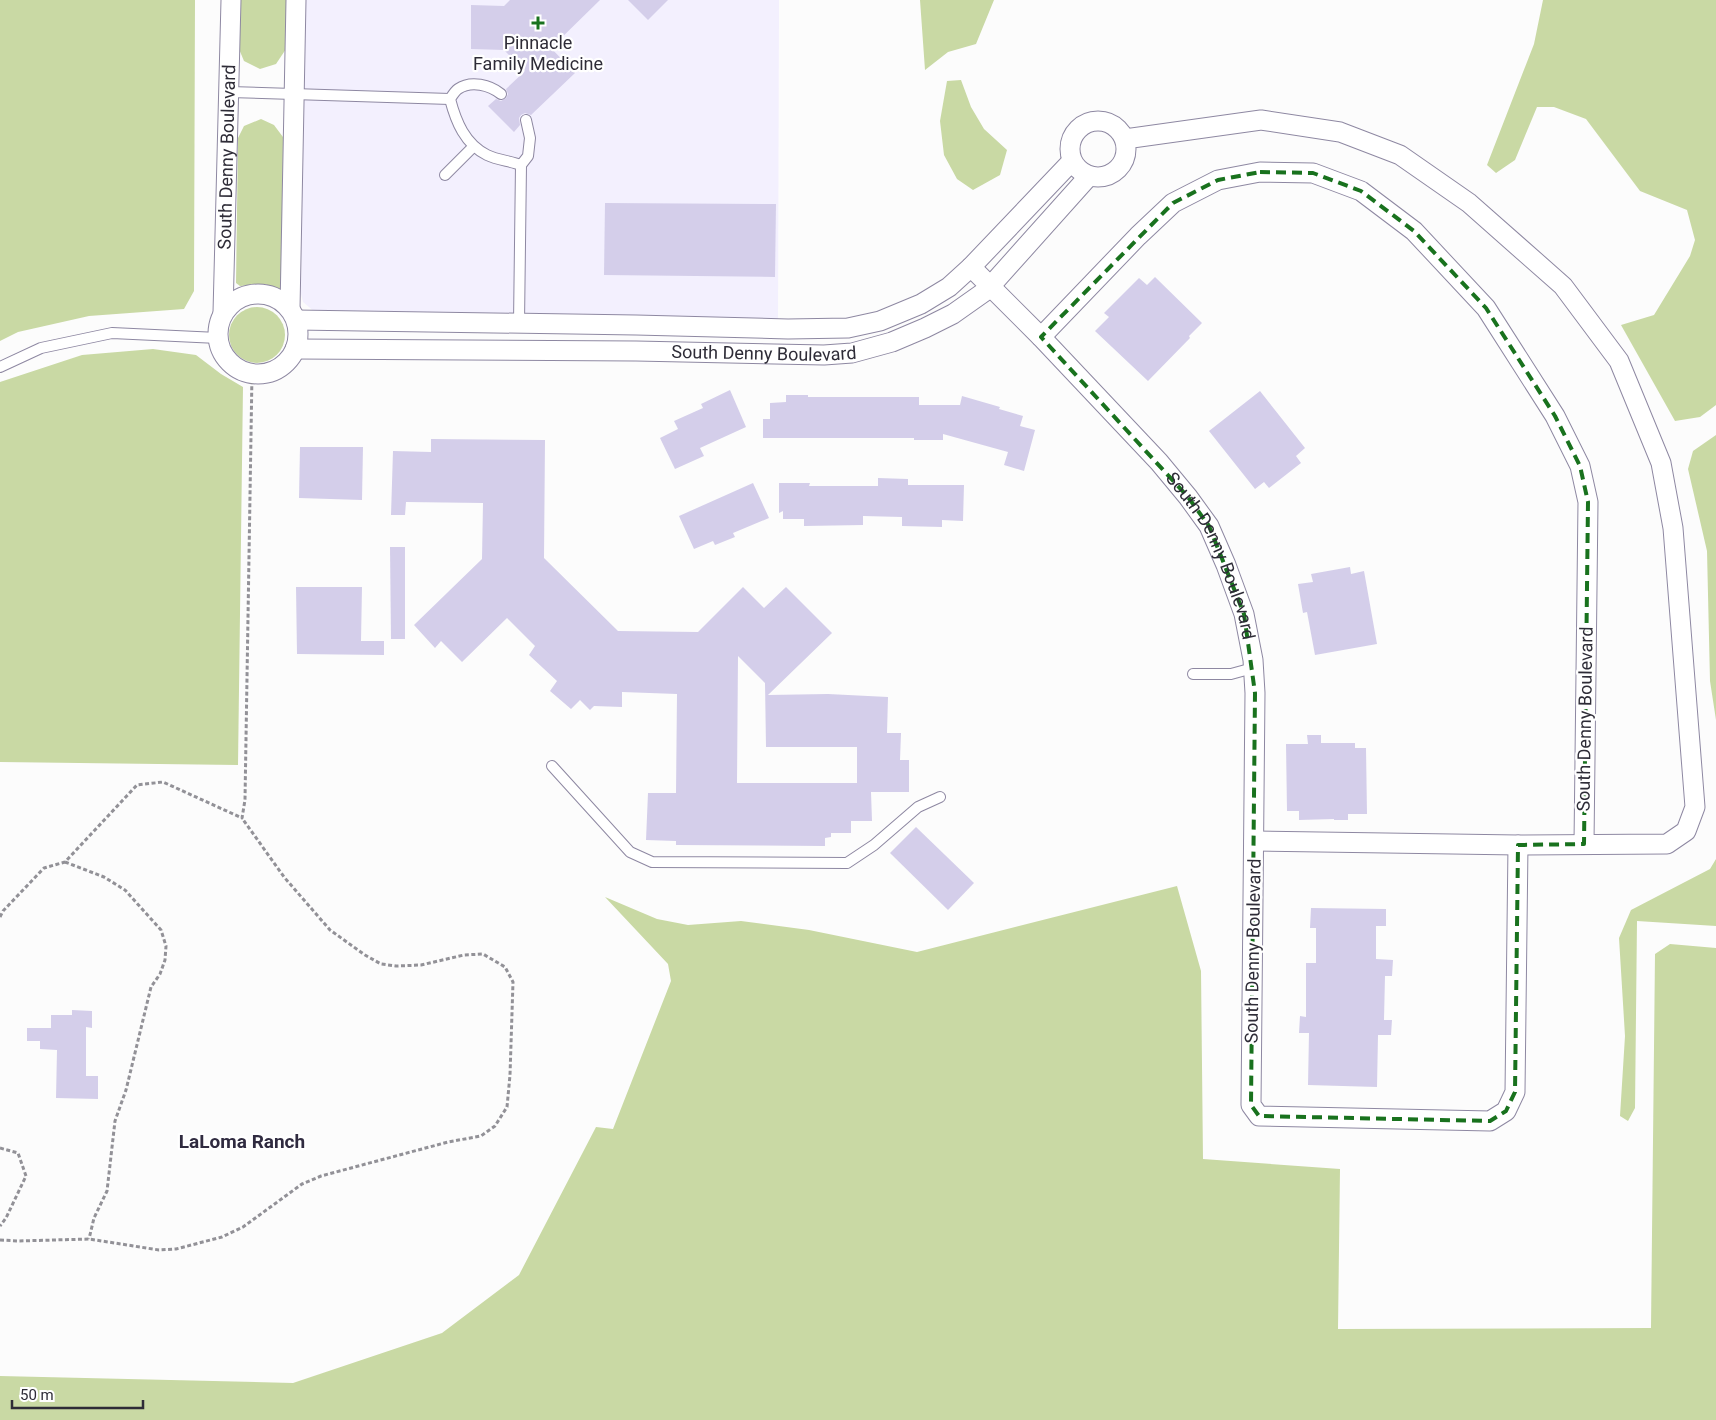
<svg xmlns="http://www.w3.org/2000/svg" width="1716" height="1420" font-family="Roboto,sans-serif">
	<style>
		.built { fill: #f3f0fe }
		.green { fill: #c9d9a4 }
		.building { fill: #d4ceea; fill-rule: evenodd }
		.lines { fill: none; stroke-linecap: round; stroke-linejoin: round }
		.service-casing { stroke: #8e88a2; stroke-width: 12 }
		.minor-casing { stroke: #8e88a2; stroke-width: 21 }
		.path { stroke: #929197; stroke-width: 3; stroke-dasharray: 4 2.5; stroke-linecap: butt }
		.service { stroke: #fff; stroke-width: 10 }
		.minor { stroke: #fff; stroke-width: 19 }
		.marked { fill: none; stroke: #19721e; stroke-width: 4; stroke-dasharray: 10 6; stroke-linejoin: round }
		.poi-dot { fill: #19721e; stroke: #fff; stroke-width: 2 }
		.labels { text-anchor: middle; stroke-width: 4.5; stroke-linejoin: round; paint-order: stroke }
		.poi-label { font-size: 18px; fill: #2e2c37; stroke: #fff }
		.street-label { font-size: 18px; fill: #2e2c37; stroke: #fff }
		.neighbourhood-label { font-size: 19px; font-weight: bold; fill: #302b40; stroke: #fff }
	</style>
	<rect width="100%" height="100%" fill="#fcfcfc"/>
	<!-- built -->
	<path class="built" d="M304,0H779L778,319L316,313L303,302L301,294Z"/>
	<!-- green -->
	<g class="green">
		<path d="M0,0H195L194,291L184,309L89,316L18,332L0,341Z"/>
		<path d="M240,0H286V49L276,64L260,69L244,61L239,49Z"/>
		<path d="M920,0H994L976,44L948,52L925,70Z"/>
		<path d="M1543,0H1716V405L1700,417L1675,421L1621,325L1654,315L1690,256L1695,240L1687,210L1640,191L1586,119L1554,107H1537L1515,160L1496,173L1487,165L1534,44Z"/>
		<path d="M961,80L971,107L984,129L1007,150L1000,175L973,190L957,179L944,155L940,121L947,81Z"/>
		<path d="M261,119L274,125L283,137L282,285L279,290L265,284L240,286L236,283L238,138L244,126Z"/>
		<circle cx="257" cy="335" r="28"/>
		<path d="M153,349L196,355L221,374L243,387L238,765L0,762V382L82,355Z"/>
		<path d="M1716,435V720L1710,681L1707,551L1688,469L1693,451Z"/>
		<path d="M1716,859V926L1637,921L1635,1108L1628,1121L1620,1116L1625,1036L1619,938L1631,910L1710,869Z"/>
		<path d="M1177,886L1201,971L1203,1159L1340,1169L1338,1329L1651,1328L1655,954L1670,944L1716,948V1420H0V1376L293,1383L442,1333L519,1275L596,1127L613,1129L671,981L668,964L605,897L657,919L688,925L741,921L809,930L917,952Z"/>
	</g>
	<!-- building -->
	<g class="building">
		<path d="M510,0H600L551,48L575,73L531,115L525,113L521,115L519,118L520,125L514,132L488,106L496,99L501,101L506,98L508,94L506,89L525,71L504,50L471,49V5L504,6Z"/>
		<path d="M628,0H668L648,20Z"/>
		<path d="M605,203L776,204L775,277L604,275Z"/>
		<path d="M1155,277L1202,323L1189,336L1190,338L1148,381L1095,331L1109,317L1104,313L1139,278L1147,285Z"/>
		<path d="M730,390L746,427L700,448L704,456L675,469L660,438L678,429L674,421L703,408L701,404Z"/>
		<path d="M1260,391L1305,448L1296,456L1301,463L1269,488L1264,482L1255,489L1209,431Z"/>
		<path d="M786,395H808V397H919V405H960L962,396L1000,407L999,409L1023,416L1020,426L1035,430L1024,471L1004,465L1008,452L943,434V440H914V438H763V419H770V403L786,402Z"/>
		<path d="M431,439L545,440L544,558L618,631L698,632L743,587L764,608L786,587L832,633L768,695L828,694L888,697L887,733H901L900,760H909V792H871L872,821H851V833H831V837L825,838V846L676,845V841L646,840L648,793H676L677,694L622,692V707L594,706L590,710L580,700L571,709L550,691L557,681L529,655L535,646L507,618L462,662L441,641L435,648L414,625L482,559L483,503L406,502L405,515H391L393,451L431,452ZM738,656L765,683L766,747H857V783H737Z"/>
		<path d="M300,447H363L362,500L299,498Z"/>
		<path d="M878,478L908,479V485H964L963,521L942,520V527L902,526V517L863,516V525L804,526V519H783V511L779,513V483H810L809,486H878Z"/>
		<path d="M753,483L769,518L733,533L735,537L715,545L713,541L694,549L679,516Z"/>
		<path d="M390,547H405V639H391Z"/>
		<path d="M1350,567L1351,574L1364,571L1377,644L1315,655L1307,612L1303,613L1298,584L1313,582L1311,574Z"/>
		<path d="M296,587H362L361,641H384V655L297,654Z"/>
		<path d="M1307,735H1321V743H1355V748H1366L1367,814H1348V820H1334V819L1299,820V811H1287L1286,744H1308Z"/>
		<path d="M916,827L974,883L948,910L890,853Z"/>
		<path d="M1311,908L1386,909V926H1376V959L1393,960L1392,976H1385L1384,1020H1392L1391,1035H1378L1377,1087L1308,1085L1309,1033H1299L1300,1016L1306,1017V963H1316V928H1310Z"/>
		<path d="M72,1010L92,1011V1028L86,1027V1076H98V1099L56,1098L57,1050L40,1049V1041H27V1028H51V1015H72Z"/>
	</g>
	<g class="lines">
		<!-- service casing -->
		<g class="service-casing">
			<g id="service">
				<path d="M229,92L450,99"/>
				<path d="M501,94C490,85 471,80 458,89C455,91 452,96 450,99C456,122 465,144 487,155C497,160 510,161 521,165L528,156L530,138L526,120"/>
				<path d="M445,175L473,147"/>
				<path d="M519,323L521,165"/>
				<path d="M0,367L41,348L112,333L218,338"/>
				<path d="M1193,674H1231L1253,668"/>
				<path d="M552,766L630,852L652,862L847,863L874,845L918,807L940,797"/>
			</g>
		</g>
		<!-- minor casing -->
		<g class="minor-casing">
			<g id="minor">
				<circle cx="1098" cy="149" r="28"/>
				<path d="M1125,139L1261,120L1340,132L1400,155L1469,203L1563,286L1619,361L1661,463L1673,528L1695,807L1686,831L1667,844L1518,845L1254,841"/>
				<path id="s1" d="M971,267L1041,337L1159,462L1188,497L1209,526L1226,565L1244,614L1253,660L1255,693L1251,1105L1259,1116L1490,1121L1506,1111L1515,1092L1518,845"/>
				<circle cx="258" cy="334" r="40"/>
				<path d="M290,309L296,0"/>
				<path id="s2" d="M223,313L231,0"/>
				<path d="M296,320L636,325L788,329L848,328L880,321L921,304L949,287L971,267L1072,161"/>
				<path d="M1041,337L1138,236L1173,203L1218,180L1260,172L1313,173L1361,191L1414,231L1486,308L1555,416L1580,466L1588,502L1584,844"/>
				<path id="s3" d="M295,349L636,351L824,355L852,353L892,342L925,328L953,314L987,290L1089,176"/>
			</g>
		</g>
		<!-- path -->
		<g class="path">
			<path d="M65,862L104,877L125,890L161,930L166,946L165,960L160,974L151,987L126,1090L115,1121L107,1191L94,1218L89,1239"/>
			<path d="M0,917L3,911L44,868L65,862L137,785L163,782L242,818L245,800L252,374"/>
			<path d="M0,1148L18,1153L26,1176L6,1218L0,1226"/>
			<path d="M0,1240L19,1241L89,1239L159,1250L176,1249L222,1237L243,1227L302,1184L321,1176L448,1142L481,1136L495,1126L507,1107L510,1075L513,982L505,967L483,954L464,955L421,965L396,966L381,964L365,955L330,930L284,877L242,818"/>
		</g>
		<!-- service -->
		<use href="#service" class="service"/>
		<!-- minor -->
		<use href="#minor" class="minor"/>
	</g>
	<!-- marked area -->
	<path class="marked" d="M1260,172L1313,173L1361,191L1414,231L1486,308L1555,416L1580,466L1588,502L1584,844L1518,845L1515,1092L1506,1111L1490,1121L1259,1116L1251,1105L1255,693L1244,614L1209,526L1188,497L1041,337L1173,203L1218,180Z"/>
	<!-- markers -->
	<path class="poi-dot" d="M535.5 15.5h5v5h5v5h-5v5h-5v-5h-5v-5h5z"/>
	<g class="labels">
		<!-- poi labels -->
		<g class="poi-label">
			<text x="538" y="49">Pinnacle<tspan x="538" dy="21">Family Medicine</tspan></text>
		</g>
		<!-- street labels -->
		<g class="street-label">
			<text dy="6" stroke="none"><textPath href="#s2" startOffset="156">South Denny Boulevard</textPath></text>
			<text dy="6" stroke="none"><textPath href="#s3" startOffset="469">South Denny Boulevard</textPath></text>
			<text dy="6" stroke="none"><textPath href="#s1" startOffset="380">South Denny Boulevard</textPath></text>
			<text transform="translate(1585 719) rotate(-89)" y="6">South Denny Boulevard</text>
			<text transform="translate(1253 951) rotate(-89)" y="6">South Denny Boulevard</text>
		</g>
		<!-- neighbourhood labels -->
		<g class="neighbourhood-label">
			<text x="242" y="1148">LaLoma Ranch</text>
		</g>
	</g>
	<!-- scale -->
	<path d="M12 1400v8h131v-8" fill="none" stroke="#2e2c37" stroke-width="2.5"/>
	<text x="20" y="1400" font-size="15" fill="#2e2c37" stroke="#ffffff" stroke-width="4" paint-order="stroke">50 m</text>
</svg>
